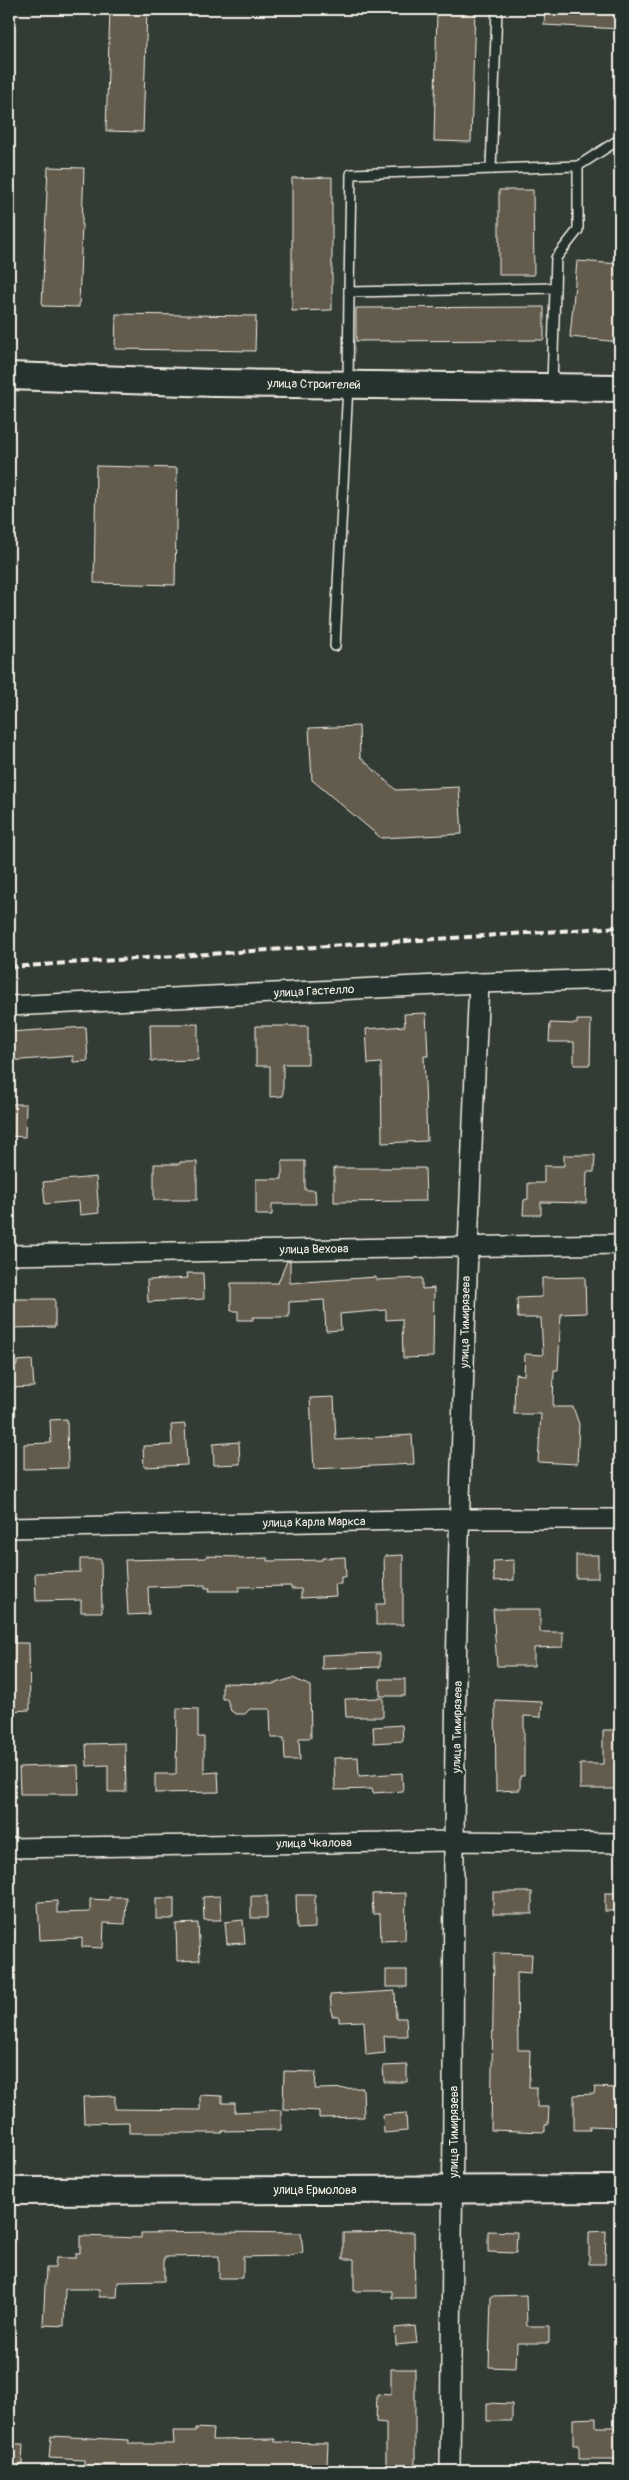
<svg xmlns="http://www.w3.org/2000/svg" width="629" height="2480" font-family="Pangolin,sans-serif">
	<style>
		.building { fill: #645c4e; stroke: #f4f1e8 }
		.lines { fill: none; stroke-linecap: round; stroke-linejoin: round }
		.lane-casing { stroke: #f4f1e8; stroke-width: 12 }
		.street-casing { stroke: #f4f1e8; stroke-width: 22 }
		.secondary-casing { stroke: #f4f1e8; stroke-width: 30 }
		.lane { stroke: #26332d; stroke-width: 9 }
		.street { stroke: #26332d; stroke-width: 19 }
		.secondary { stroke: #26332d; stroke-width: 26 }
		.rail { stroke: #f4f1e8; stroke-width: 4; stroke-dasharray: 8 4; stroke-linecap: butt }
		.labels { text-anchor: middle; stroke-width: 5; stroke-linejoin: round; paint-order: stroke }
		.street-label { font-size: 12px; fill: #f4f1e8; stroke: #26332d }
	</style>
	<rect width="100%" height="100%" fill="#323b34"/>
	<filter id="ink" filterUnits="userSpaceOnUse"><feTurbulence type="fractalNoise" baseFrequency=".02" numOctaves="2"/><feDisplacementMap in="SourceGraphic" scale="10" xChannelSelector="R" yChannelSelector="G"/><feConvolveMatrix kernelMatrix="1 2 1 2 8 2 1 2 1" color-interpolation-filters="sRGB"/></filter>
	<g filter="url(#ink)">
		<!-- building -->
		<g class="building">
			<path d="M110,9H147L143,132L106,131Z"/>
			<path d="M437,9H475L471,142L434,141Z"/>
			<path d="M545,9H620V29L544,25Z"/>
			<path d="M48,167L84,168L79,307L42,306Z"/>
			<path d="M332,177V310L292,311V178Z"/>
			<path d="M499,190H533L534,275H499Z"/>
			<path d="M577,261L620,264V342L570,337Z"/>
			<path d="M544,307V340L356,341V308Z"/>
			<path d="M116,314L256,316L255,351L115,349Z"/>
			<path d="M96,466L177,468L175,585L94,583Z"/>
			<path d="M359,726L360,757L396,790L459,787L462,834L381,838L312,780L309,728Z"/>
			<path d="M426,1013L428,1056H424L427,1141L382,1143L381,1063L368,1064L366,1029L405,1026L404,1014Z"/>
			<path d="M577,1020H591L590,1065H574V1042H549L550,1023L577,1024Z"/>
			<path d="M150,1024H198V1060L151,1061Z"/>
			<path d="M256,1026H308V1064H283V1096L270,1097V1066H256Z"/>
			<path d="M86,1027L88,1061L73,1062V1056L9,1061V1032Z"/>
			<path d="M9,1104H26L25,1137L9,1136Z"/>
			<path d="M564,1155H595L594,1172H587L586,1203L541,1202V1215H523L524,1200L528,1199V1183H544V1166H564Z"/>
			<path d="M282,1161H305V1190H315L316,1204H272V1215H256V1179H282Z"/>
			<path d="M180,1162H197V1200H154V1164H180Z"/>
			<path d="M334,1168H425L426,1201L334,1202Z"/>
			<path d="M96,1177L99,1213L80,1215L79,1201L45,1204L43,1182Z"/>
			<path d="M287,1261H290V1283L376,1277V1280L422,1278V1289L434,1288L433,1357L403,1358L402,1319L386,1320V1310L340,1314L341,1330L326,1331L324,1300L289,1302V1317H253V1320H238V1311H231V1283H278Z"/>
			<path d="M187,1273H203L204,1299L148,1302L147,1280L188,1278Z"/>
			<path d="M585,1277L586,1313L561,1314L558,1370H554L553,1407H573L579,1424L577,1464L538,1462L541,1414H514L515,1374L524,1375L525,1354L543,1355L541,1318H518L517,1298L542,1297V1278Z"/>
			<path d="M9,1299H55V1327L9,1328Z"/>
			<path d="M32,1360L34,1387L9,1388V1366L17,1365V1361Z"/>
			<path d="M334,1397L336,1440L412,1435L414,1464L314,1469L310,1398Z"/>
			<path d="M67,1419L68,1468L24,1469V1444L51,1443L50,1420Z"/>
			<path d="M185,1424L187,1465L144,1467L143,1446L172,1445L171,1425Z"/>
			<path d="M239,1442L240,1464L214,1465L213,1444Z"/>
			<path d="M403,1555V1625H376V1604H385L384,1556Z"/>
			<rect x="576" y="1555" width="22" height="23"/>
			<path d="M206,1556L239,1557V1559L268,1558V1561L322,1560V1558L345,1557L346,1577H341V1584H335L336,1596L301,1598V1589H291V1586L239,1587V1591H209L210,1588H205V1585L148,1587L149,1614L128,1615L125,1560L206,1558Z"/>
			<path d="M80,1559H101L102,1612H81V1600L36,1601L35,1573L80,1572Z"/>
			<path d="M514,1560V1580L494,1581L493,1561Z"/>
			<path d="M493,1609H540V1632H563V1647L534,1648V1666H497Z"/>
			<path d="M9,1643H29L30,1710L9,1711Z"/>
			<path d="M380,1653V1667L322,1669V1655Z"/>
			<path d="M293,1678L310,1686L311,1738H299L300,1760H285L284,1738H271L270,1709H250L245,1714H236L231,1711L227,1699H222V1683L273,1684Z"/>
			<rect x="380" y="1679" width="25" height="17"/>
			<path d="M383,1698V1717H346L345,1699Z"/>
			<path d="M495,1700L542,1702L541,1717L524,1716V1776H520V1790L496,1791Z"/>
			<path d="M177,1708L198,1709V1737H204V1773L218,1772L219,1792L155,1793V1774H176Z"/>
			<path d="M402,1725L403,1741L374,1743L373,1727Z"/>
			<path d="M603,1730H620V1789H580V1764H603Z"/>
			<path d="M125,1743L126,1792H108V1765L87,1766L86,1744Z"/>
			<path d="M358,1757L359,1776L402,1773L403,1791L373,1793L372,1789L335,1790L334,1758Z"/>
			<path d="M78,1765L79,1794H20L19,1767Z"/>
			<rect x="493" y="1892" width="39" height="22"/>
			<path d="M406,1893L405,1940L381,1941L380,1914H373L372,1894Z"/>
			<rect x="605" y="1893" width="13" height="18"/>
			<path d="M296,1895H315V1928L297,1929Z"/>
			<path d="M220,1896L221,1920H204L203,1897Z"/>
			<rect x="251" y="1896" width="16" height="22"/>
			<path d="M109,1897H126L125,1924L104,1923L103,1948L82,1947V1938L40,1940L38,1902L57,1901V1913L90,1912V1899L109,1900Z"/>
			<rect x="156" y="1898" width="18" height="21"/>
			<path d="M243,1920L245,1943L227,1944L225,1922Z"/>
			<path d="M198,1923L200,1960L177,1961L176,1924Z"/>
			<path d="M494,1953L532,1954L531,1973L517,1972L518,2050H530L529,2087H537V2107H549L548,2125H545V2132L491,2130Z"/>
			<rect x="386" y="1970" width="21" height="17"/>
			<path d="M395,1991L396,2018H406L407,2036H384L385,2053L366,2055L364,2021L339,2022V2016H332L330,1995Z"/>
			<path d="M407,2065V2082H384L383,2066Z"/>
			<path d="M284,2071L316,2072L315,2089L363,2088L364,2117L319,2118V2111L283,2109Z"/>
			<path d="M595,2087L616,2088L615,2127L590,2126V2130H574V2095L594,2094Z"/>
			<path d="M200,2095L222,2096V2103H235V2112L281,2110V2130L222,2131V2133H129V2122L84,2123L83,2097L115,2096V2109L200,2110Z"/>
			<path d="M406,2113L407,2131L384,2133L383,2115Z"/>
			<path d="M488,2231L517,2232L516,2253L488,2252Z"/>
			<path d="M606,2231L605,2264H589V2232Z"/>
			<path d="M219,2232L301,2233L303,2253L284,2256L243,2257V2278H219V2256L164,2257V2281L118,2282L117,2297H99V2289H65L64,2326L43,2325L46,2268H55L56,2258H76V2253H80V2236L141,2238V2233Z"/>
			<path d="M414,2232L415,2298H392V2291H354V2259H343V2233Z"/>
			<path d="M526,2295L527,2326H549V2343H517L516,2368L489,2367L491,2296Z"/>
			<path d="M415,2326L417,2343L396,2345L395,2328Z"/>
			<path d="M391,2369H415V2467H386V2423L376,2422L377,2394L391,2395Z"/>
			<path d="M487,2403L512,2404V2421H487Z"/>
			<path d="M596,2418V2427H620V2459H579V2445H573V2419Z"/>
			<path d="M196,2428L213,2429L212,2440L275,2439V2442L328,2443L327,2467L84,2466V2460L49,2458L51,2436L129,2440V2444H174L173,2431H196Z"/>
			<path d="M9,2444H23L22,2465H9Z"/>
		</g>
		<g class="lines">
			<!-- lane casing -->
			<g class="lane-casing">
				<g id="lane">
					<path d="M491,169L497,9"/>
					<path d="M555,288L349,292L351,174L578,166"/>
					<path d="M552,385L556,258L578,230V166L620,139"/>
					<path d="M335,646L348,385L349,292"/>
				</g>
			</g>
			<!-- street casing -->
			<g class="street-casing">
				<g id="street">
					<path d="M9,1006L479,983L620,979"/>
					<path d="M9,1255L620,1244"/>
					<path d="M9,1528L461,1519H620"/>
					<path d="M9,1848L454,1841L620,1843"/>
					<path d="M450,2471C453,2262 453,2052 454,1843C456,1556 466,1270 479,983"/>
				</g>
			</g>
			<!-- secondary casing -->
			<g class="secondary-casing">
				<g id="secondary">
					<path d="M9,376L215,383L620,388"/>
					<path d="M9,2191L620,2189"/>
				</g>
			</g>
			<!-- lane -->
			<use href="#lane" class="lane"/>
			<!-- street -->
			<use href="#street" class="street"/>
			<!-- secondary -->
			<use href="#secondary" class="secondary"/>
			<!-- rail -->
			<path class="rail" d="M9,967L620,927"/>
		</g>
	</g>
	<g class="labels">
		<!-- street labels -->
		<g class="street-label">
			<text transform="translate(314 384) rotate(1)" y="4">улица Строителей</text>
			<text transform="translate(314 991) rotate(-3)" y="4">улица Гастелло</text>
			<text transform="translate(314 1249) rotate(-1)" y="4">улица Вехова</text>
			<text transform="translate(465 1322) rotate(-89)" y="4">улица Тимирязева</text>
			<text transform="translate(314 1522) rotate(-1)" y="4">улица Карла Маркса</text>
			<text transform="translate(457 1727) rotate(-89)" y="4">улица Тимирязева</text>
			<text transform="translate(314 1843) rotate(-1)" y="4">улица Чкалова</text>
			<text transform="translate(454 2132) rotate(-90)" y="4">улица Тимирязева</text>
			<text x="315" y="2194">улица Ермолова</text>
		</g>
	</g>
	<!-- margin -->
	<rect width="629" height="2480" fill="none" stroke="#26332d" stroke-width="30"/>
	<rect x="15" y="15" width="599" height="2450" fill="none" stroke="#f4f1e8" stroke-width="2" filter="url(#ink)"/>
</svg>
